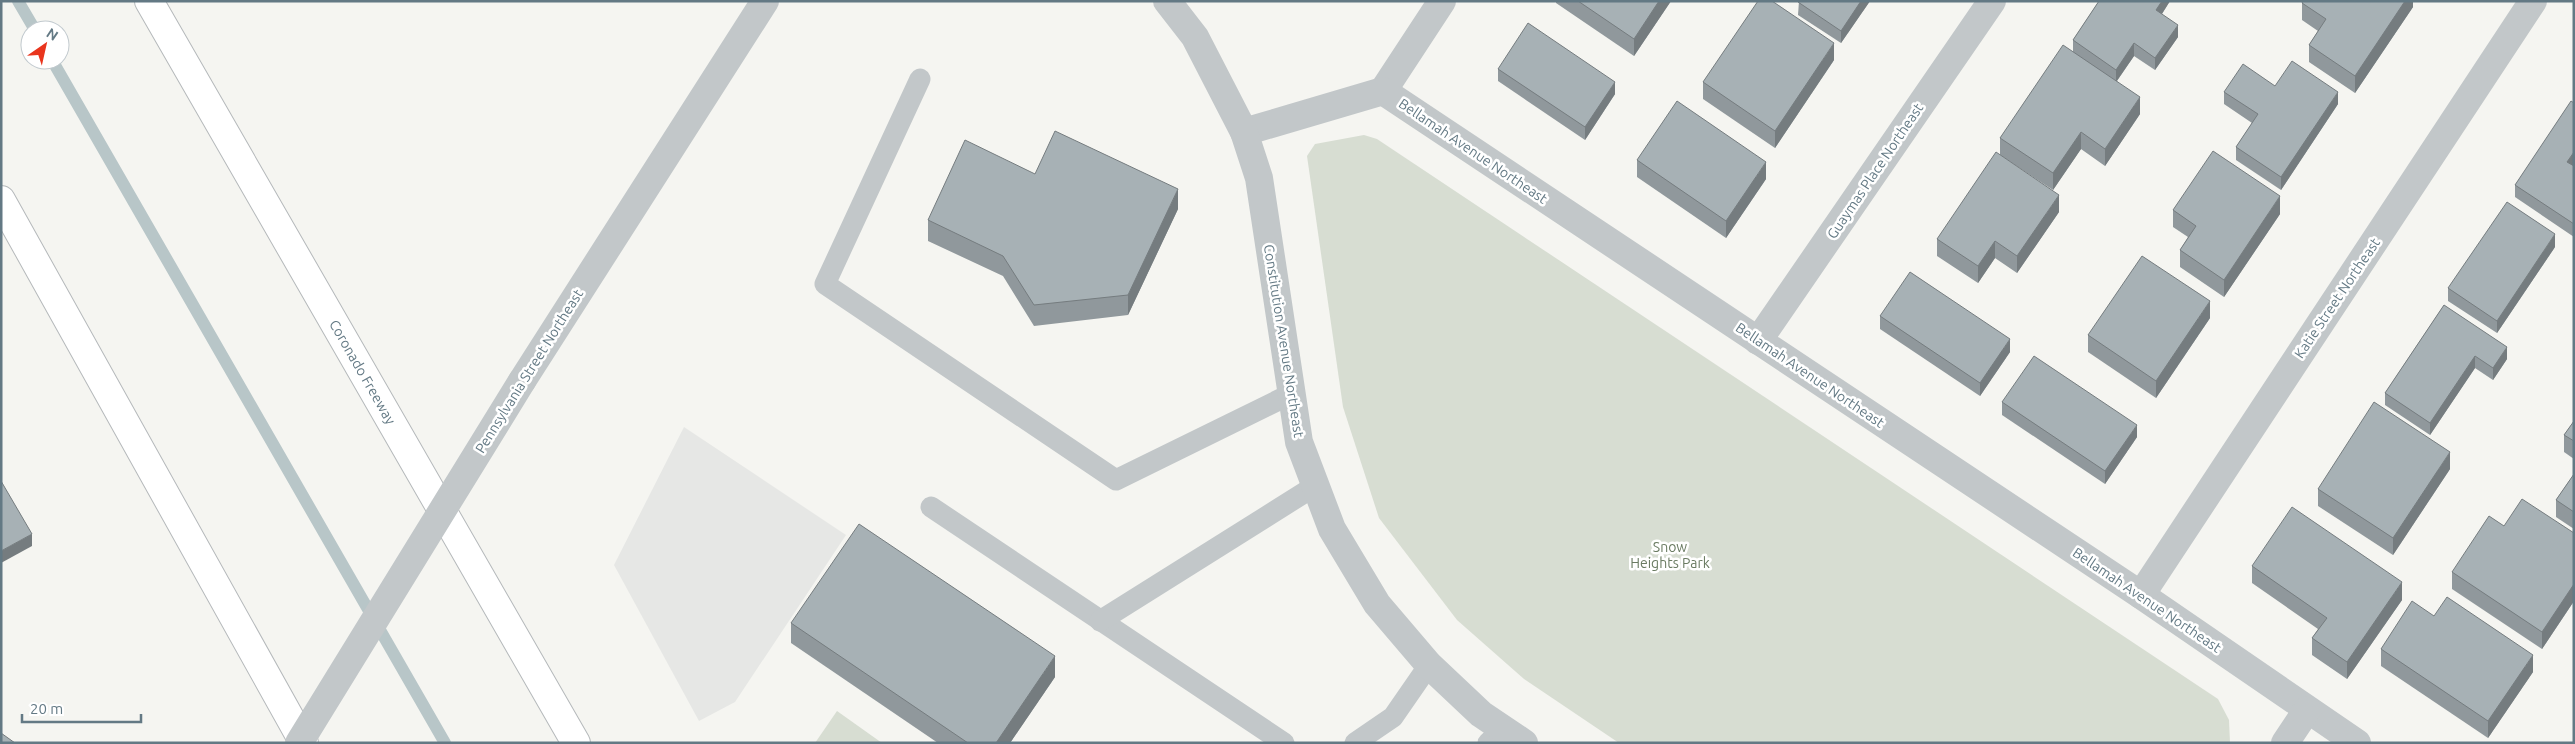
<svg xmlns="http://www.w3.org/2000/svg" width="2575" height="744" font-family="Ubuntu,sans-serif">
	<style>
		.built { fill: #e6e7e5 }
		.green { fill: #d7ddd2 }
		.lines { fill: none; stroke-linecap: round; stroke-linejoin: round }
		.stream { stroke: #b8c6c8; stroke-width: 12 }
		.motorway-casing { stroke: #b5b9bb; stroke-width: 30 }
		.service { stroke: #c2c7c9; stroke-width: 21 }
		.minor { stroke: #c2c7c9; stroke-width: 28 }
		.tertiary { stroke: #c2c7c9; stroke-width: 28 }
		.motorway { stroke: #fff; stroke-width: 28 }
		.tertiary-bridge { stroke: #c2c7c9; stroke-width: 28 }
		.wall { fill: #90989c }
		.shaded-wall { fill: #757c7f }
		.building { fill: #a7b1b5; stroke: #757c7f }
		.labels { text-anchor: middle; stroke-width: 5; stroke-linejoin: round; paint-order: stroke }
		.street-label { font-size: 14px; fill: #637984; stroke: #fff }
		.park-label { font-size: 14px; fill: #6a7b62; stroke: #fff }
	</style>
	<rect width="100%" height="100%" fill="#f5f5f1"/>
	<!-- built -->
	<path class="built" d="M684,427L846,535L735,702L699,721L614,565Z"/>
	<!-- green -->
	<g class="green">
		<path d="M1364,135L1377,139L2218,699L2229,720L2230,743H1619L1524,679L1457,620L1379,518L1343,407L1307,156L1315,144Z"/>
		<path d="M837,711L882,743H815Z"/>
	</g>
	<g class="lines">
		<!-- stream -->
		<g class="stream">
			<path d="M18,1L35,30"/>
			<path d="M52,60L445,743"/>
		</g>
		<!-- motorway casing -->
		<g class="motorway-casing">
			<g id="motorway">
				<path id="s1" d="M149,1L576,743"/>
				<path d="M1,200L304,743"/>
			</g>
		</g>
		<!-- service -->
		<g class="service">
			<path d="M920,79L825,284L1116,480L1291,394"/>
			<path d="M931,507L1284,743"/>
			<path d="M1100,621L1315,486"/>
			<path d="M1355,743L1393,717L1429,665"/>
			<path d="M1488,743L1503,729"/>
		</g>
		<!-- minor -->
		<g class="minor">
			<path d="M1383,91L1442,1"/>
			<path d="M1244,132L1383,91L2141,595L2357,743"/>
			<path d="M1758,341L1992,1"/>
			<path d="M2141,595L2533,1"/>
			<path d="M2285,743L2307,710"/>
		</g>
		<!-- tertiary -->
		<g class="tertiary">
			<path d="M1167,1L1195,37L1244,132L1259,178L1299,442L1332,529L1377,604L1429,665L1481,714L1524,743"/>
			<path d="M522,381L765,1"/>
		</g>
		<!-- motorway -->
		<use href="#motorway" class="motorway"/>
		<!-- tertiary-bridge -->
		<path class="tertiary-bridge" d="M299,743L522,381"/>
	</g>
	<!-- wall -->
	<g class="wall">
		<path d="M1556,1H1671L1634,56L1556,3Z"/>
		<path d="M1799,1H1870L1841,43L1798,15Z"/>
		<path d="M2099,1H2170L2162,14L2178,37L2155,70L2134,56L2117,81L2140,114L2105,166L2081,149L2053,190L2000,155V138L2073,52V40Z"/>
		<path d="M2413,1V7L2355,93L2309,62V45L2318,31L2302,20V3Z"/>
		<path d="M1834,60L1775,148L1703,99V82Z"/>
		<path d="M1498,69L1615,94L1585,140L1498,81Z"/>
		<path d="M2275,86L2338,104L2281,190L2236,160V147L2252,123L2224,104V92Z"/>
		<path d="M2574,103V164L2573,166H2574V237L2515,197V185Z"/>
		<path d="M1637,160L1766,179L1726,238L1637,177Z"/>
		<path d="M1035,174L1178,209L1128,315L1034,326L1003,276L928,241V220Z"/>
		<path d="M2173,210L2280,214L2224,297L2180,267V250L2188,237L2173,227Z"/>
		<path d="M2059,212L2017,273L1995,258L1978,283L1937,256V239Z"/>
		<path d="M2555,247L2497,333L2448,301V288Z"/>
		<path d="M2444,305L2507,359L2493,380L2475,368L2430,435L2385,405V393Z"/>
		<path d="M1880,316L2010,352L1980,396L1880,329Z"/>
		<path d="M2210,318L2156,398L2088,352V335Z"/>
		<path d="M2002,402L2137,437L2105,484L2002,415Z"/>
		<path d="M2574,421V459L2564,452V435Z"/>
		<path d="M2450,469L2393,555L2318,506V489Z"/>
		<path d="M2574,474V529L2556,517V500Z"/>
		<path d="M2504,526L2574,533V601L2542,649L2452,589V572Z"/>
		<path d="M2252,566L2402,600L2347,679L2312,655V638L2318,629L2252,583Z"/>
		<path d="M2434,616L2533,672L2488,738L2381,666V649Z"/>
		<path d="M791,623L1055,677L1010,743H938L791,643Z"/>
	</g>
	<!-- shaded-wall -->
	<g class="shaded-wall">
		<path d="M1659,1H1671L1634,56V39Z"/>
		<path d="M1861,1H1870L1841,43V31Z"/>
		<path d="M2162,1H2170L2156,23V10Z"/>
		<path d="M2405,1H2413V7L2355,93V76Z"/>
		<path d="M2178,25V37L2155,70V58Z"/>
		<path d="M1834,43V60L1775,148V131Z"/>
		<path d="M2134,43V56L2116,82V70Z"/>
		<path d="M1615,82V94L1585,140V127Z"/>
		<path d="M2338,92V104L2281,190V177Z"/>
		<path d="M2140,97V114L2105,166V149Z"/>
		<path d="M2081,132V149L2053,190V173Z"/>
		<path d="M2574,152V164L2567,174V162Z"/>
		<path d="M1766,162V179L1726,238V221Z"/>
		<path d="M1178,189V209L1128,315V295Z"/>
		<path d="M2059,195V212L2017,273V256Z"/>
		<path d="M2280,196V214L2224,297V280Z"/>
		<path d="M2555,234V247L2497,333V321Z"/>
		<path d="M1995,241V258L1978,283V266Z"/>
		<path d="M2210,301V318L2156,398V381Z"/>
		<path d="M2010,339V352L1980,396V383Z"/>
		<path d="M2507,347V359L2493,380V368Z"/>
		<path d="M2475,356V368L2430,435V423Z"/>
		<path d="M2137,425V437L2105,484V471Z"/>
		<path d="M2450,452V469L2393,555V538Z"/>
		<path d="M32,534V546L1,563V551Z"/>
		<path d="M2402,582V600L2347,679V662Z"/>
		<path d="M2574,584V601L2542,649V632Z"/>
		<path d="M2533,655V672L2488,738V721Z"/>
		<path d="M1055,656V677L1010,743H996Z"/>
	</g>
	<!-- building -->
	<g class="building">
		<path d="M1578,1H1659L1634,39Z"/>
		<path d="M1758,1H1772L1834,43L1775,131L1703,82Z"/>
		<path d="M1799,1H1861L1841,31L1798,2Z"/>
		<path d="M2099,1H2162L2156,10L2178,25L2155,58L2134,43L2116,70L2073,40Z"/>
		<path d="M2303,1H2405L2355,76L2309,45L2326,19L2302,3Z"/>
		<path d="M1528,23L1615,82L1585,127L1498,69Z"/>
		<path d="M2063,45L2140,97L2105,149L2081,132L2053,173L2000,138Z"/>
		<path d="M2292,61L2338,92L2281,177L2236,147L2258,114L2224,92L2243,64L2275,86Z"/>
		<path d="M1677,101L1766,162L1726,221L1637,160Z"/>
		<path d="M2571,101L2574,103V152L2567,162L2574,166V224L2515,185Z"/>
		<path d="M1055,131L1178,189L1128,295L1034,305L1003,256L928,220L965,140L1035,174Z"/>
		<path d="M2213,151L2280,196L2224,280L2180,250L2196,226L2173,210Z"/>
		<path d="M1996,152L2059,195L2017,256L1995,241L1978,266L1937,239Z"/>
		<path d="M2507,202L2555,234L2497,321L2448,288Z"/>
		<path d="M2142,256L2210,301L2156,381L2088,335Z"/>
		<path d="M1910,272L2010,339L1980,383L1880,316Z"/>
		<path d="M2444,305L2507,347L2493,368L2475,356L2430,423L2385,393Z"/>
		<path d="M2034,356L2137,425L2105,471L2002,402Z"/>
		<path d="M2374,402L2450,452L2393,538L2318,489Z"/>
		<path d="M2574,421V441L2564,435Z"/>
		<path d="M2574,474V512L2556,500Z"/>
		<path d="M1,481L32,534L1,551Z"/>
		<path d="M2522,499L2574,533V584L2542,632L2452,572L2489,516L2504,526Z"/>
		<path d="M2292,507L2402,582L2347,662L2312,638L2327,618L2252,566Z"/>
		<path d="M859,524L1055,656L996,743H968L791,623Z"/>
		<path d="M2447,597L2533,655L2488,721L2381,649L2412,601L2434,616Z"/>
		<path d="M1,733L15,743H1Z"/>
	</g>
	<g class="labels">
		<!-- street labels -->
		<g class="street-label">
			<text transform="translate(1473 151) rotate(34)" y="5">Bellamah Avenue Northeast</text>
			<text transform="translate(1875 171) rotate(-56)" y="5">Guaymas Place Northeast</text>
			<text transform="translate(2337 298) rotate(-56)" y="5">Katie Street Northeast</text>
			<text transform="translate(1284 341) rotate(81)" y="5">Constitution Avenue Northeast</text>
			<text transform="translate(529 371) rotate(-58)" y="5">Pennsylvania Street Northeast</text>
			<text dy="5" stroke="none"><textPath href="#s1" startOffset="428">Coronado Freeway</textPath></text>
			<text transform="translate(1810 375) rotate(34)" y="5">Bellamah Avenue Northeast</text>
			<text transform="translate(2147 600) rotate(34)" y="5">Bellamah Avenue Northeast</text>
		</g>
		<!-- park labels -->
		<g class="park-label">
			<text x="1670" y="552">Snow<tspan x="1670" dy="16">Heights Park</tspan></text>
		</g>
	</g>
	<!-- border -->
	<rect width="2575" height="744" fill="none" stroke="#637984" stroke-width="5"/>
	<!-- north arrow -->
	<g transform="translate(45 45) rotate(34)"><circle r="24" fill="#ffffff" stroke="#c1c9ce"/>
	<path d="M0-4L9 19L0 12L-9 19Z" fill="#e9351d"/>
	<text y="-8" font-size="14" font-weight="bold" text-anchor="middle" fill="#637984">N</text>
	</g>
	<!-- scale -->
	<path d="M22 714v8h119v-8" fill="none" stroke="#637984" stroke-width="2.5"/>
	<text x="30" y="714" font-size="15" fill="#637984" stroke="#ffffff" stroke-width="4" paint-order="stroke">20 m</text>
</svg>
